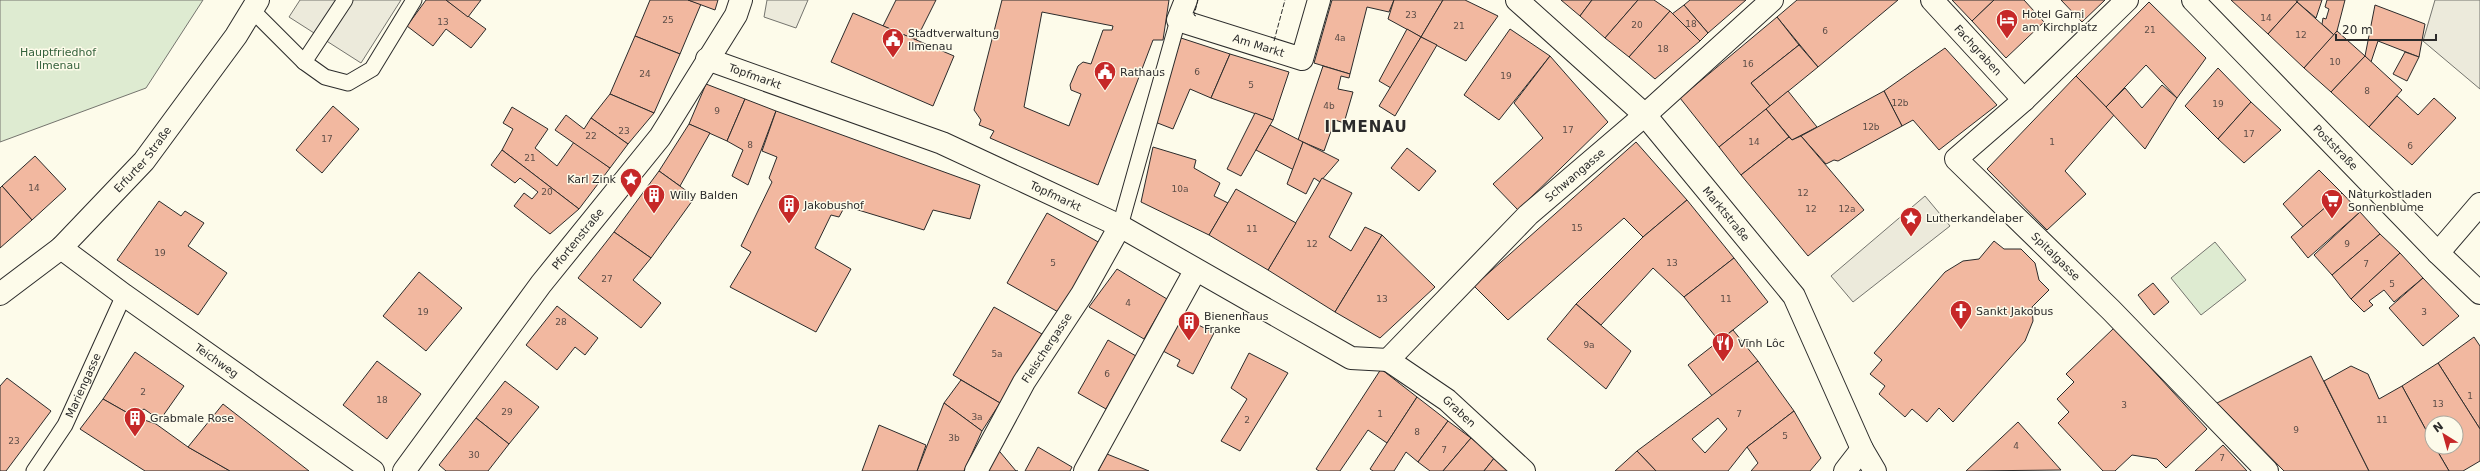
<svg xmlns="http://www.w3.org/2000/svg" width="2480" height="471" font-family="'DejaVu Sans',sans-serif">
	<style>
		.green { fill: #deebd1; stroke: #74746e }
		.parking { fill: #eceadb; stroke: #74746e }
		.building { fill: #f2b8a0; stroke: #2b2b2b; fill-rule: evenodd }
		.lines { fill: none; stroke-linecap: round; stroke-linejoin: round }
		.lane-casing { stroke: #2b2b2b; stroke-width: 17 }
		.street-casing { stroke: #2b2b2b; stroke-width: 24 }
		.secondary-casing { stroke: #2b2b2b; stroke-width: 24 }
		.lane { stroke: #fdfbea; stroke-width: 15 }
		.street { stroke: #fdfbea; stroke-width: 22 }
		.secondary { stroke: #fdfbea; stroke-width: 22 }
		.fence { stroke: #2b2b2b; stroke-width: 1; stroke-dasharray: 5 2; stroke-linecap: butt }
		.labels { text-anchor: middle; stroke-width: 3; stroke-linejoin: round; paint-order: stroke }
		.number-label { font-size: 9px; fill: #5d4e48 }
		.poi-label { font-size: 11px; fill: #2b2b2b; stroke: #fdfbea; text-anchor: start }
		.street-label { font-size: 11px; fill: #2b2b2b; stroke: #fdfbea }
		.park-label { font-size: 11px; fill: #34623c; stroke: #fdfbea }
		.district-label { font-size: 15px; font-weight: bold; letter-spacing: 1px; fill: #2b2b2b; stroke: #fdfbea }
	</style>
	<rect width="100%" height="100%" fill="#fdfbea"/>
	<!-- green -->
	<g class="green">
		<path d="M0,0H203L146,88L0,142Z"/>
		<path d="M2215,242L2246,280L2201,315L2171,278Z"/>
	</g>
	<!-- parking -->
	<g class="parking">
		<path d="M300,0H401L361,63L289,17Z"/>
		<path d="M767,0H808L796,28L764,17Z"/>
		<path d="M2435,0H2480V89L2423,41Z"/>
		<path d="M1925,196L1950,226L1853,302L1831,276Z"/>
	</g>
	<!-- building -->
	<g class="building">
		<path d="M426,0H446L486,29L471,48L446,29L433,46L407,26Z"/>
		<path d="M446,0H481L468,17Z"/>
		<path d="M650,0H688L701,4L680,54L635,36Z"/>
		<path d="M688,0H718L715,10Z"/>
		<path d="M896,0H936L916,40L883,26Z"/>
		<path d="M1002,0H1169L1163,40H1153L1098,185L990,138L994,131L979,125L981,120L974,110ZM1042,12L1113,26L1112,30H1103L1091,64L1083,62L1078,66L1070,85L1071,90L1081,94L1069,126L1024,107Z"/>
		<path d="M1332,0H1394L1389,12L1367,7L1350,74L1314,63Z"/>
		<path d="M1394,0H1443L1421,37L1388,19Z"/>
		<path d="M1443,0H1465L1498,16L1466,61L1421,37Z"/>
		<path d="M1561,0H1592L1580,16Z"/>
		<path d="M1592,0H1638L1605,38L1580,16Z"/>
		<path d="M1638,0H1654L1670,11L1629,57L1605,38Z"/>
		<path d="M1690,0H1746L1708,33L1684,5Z"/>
		<path d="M1797,0H1898L1818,67L1777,17Z"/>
		<path d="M1952,0H1994L1972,21Z"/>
		<path d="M1994,0H2024L2044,22L2006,58L1972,21Z"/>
		<path d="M2061,0H2105L2082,22Z"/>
		<path d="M2231,0H2296L2297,2L2268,34Z"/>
		<path d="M2298,0H2322L2316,18L2297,2Z"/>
		<path d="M2327,0H2345L2337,31L2334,35L2322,24L2323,18L2326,19L2329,9L2325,7Z"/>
		<path d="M2149,2L2206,58L2177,98L2146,65L2106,107L2076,76Z"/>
		<path d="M2297,2L2334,35L2304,68L2268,34Z"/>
		<path d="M1684,5L1708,33L1700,41L1672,14Z"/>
		<path d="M2375,5L2425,24L2419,57L2378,41L2371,62L2365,56Z"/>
		<path d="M1670,11L1700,41L1655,79L1629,57Z"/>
		<path d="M853,13L954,56L933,106L831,62Z"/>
		<path d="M1777,17L1799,45L1751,83L1770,106L1719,147L1680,98Z"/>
		<path d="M1407,29L1421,37L1391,88L1379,81Z"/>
		<path d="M1510,29L1550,56L1499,120L1464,95Z"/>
		<path d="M2337,31L2365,56L2331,92L2304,68Z"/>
		<path d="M635,36L680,54L654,113L610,94Z"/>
		<path d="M1421,37L1437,45L1395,116L1379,106Z"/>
		<path d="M1181,38L1230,54L1211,98L1190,89L1173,129L1155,122Z"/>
		<path d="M1799,45L1818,67L1770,106L1751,83Z"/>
		<path d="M1945,48L1997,105L1939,150L1913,120L1902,126L1884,91Z"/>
		<path d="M2405,52L2419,57L2407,81L2393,74Z"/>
		<path d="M1230,54L1289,72L1273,120L1211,98Z"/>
		<path d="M1550,56L1608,122L1518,210L1493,184L1543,138L1514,103Z"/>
		<path d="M2365,56L2402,90L2369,127L2331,92Z"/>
		<path d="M1323,66L1350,74L1349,78L1341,76L1338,89L1353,92L1344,123L1335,120L1324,151L1298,140Z"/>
		<path d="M2218,68L2251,102L2218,139L2185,106Z"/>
		<path d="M2076,76L2114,115L2065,171L2086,194L2047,230L1987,169Z"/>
		<path d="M706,84L745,99L727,141L689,124Z"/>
		<path d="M2162,85L2177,98L2145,149L2106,107L2125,88L2142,108Z"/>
		<path d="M1788,91L1817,127L1792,140L1766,109Z"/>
		<path d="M1884,91L1902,126L1838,161L1834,160L1826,164L1801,136Z"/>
		<path d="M610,94L654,113L628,144L591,118Z"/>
		<path d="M2397,96L2418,115L2434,98L2456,118L2412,165L2369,127Z"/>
		<path d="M745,99L776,111L748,185L732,176L743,150L727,141Z"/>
		<path d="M2251,102L2281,130L2244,163L2218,139Z"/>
		<path d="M333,106L359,129L322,173L296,150Z"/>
		<path d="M512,107L548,129L535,148L557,166L574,142L610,168L579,209L502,150L513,129L503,123Z"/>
		<path d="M1766,109L1789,137L1741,175L1719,147Z"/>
		<path d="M776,111L980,185L970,219L933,210L924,230L845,206L839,217L831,215L815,248L851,269L816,332L730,287L751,252L741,246L772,182L769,178L777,157L762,151Z"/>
		<path d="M1255,113L1273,120L1241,176L1227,169Z"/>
		<path d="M566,115L584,129L591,118L628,144L610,168L555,130Z"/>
		<path d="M689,124L710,133L680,186L659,171Z"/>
		<path d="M1270,125L1303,142L1294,170L1256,150Z"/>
		<path d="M1801,136L1864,210L1808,256L1741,175L1789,137L1792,140Z"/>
		<path d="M1303,142L1339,160L1320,182L1314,178L1306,194L1287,184Z"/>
		<path d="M1636,142L1687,200L1643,237L1624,218L1508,320L1474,286Z"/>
		<path d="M1153,147L1196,160L1194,168L1220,183L1214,196L1228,203L1209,235L1141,202Z"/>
		<path d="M1407,148L1436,171L1419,191L1391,168Z"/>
		<path d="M502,150L579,209L550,234L514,206L524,193L532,199L538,192L520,178L515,183L491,165Z"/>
		<path d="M35,156L66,189L32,220L2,186Z"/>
		<path d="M2319,170L2342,193L2303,227L2283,204Z"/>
		<path d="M659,171L695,197L651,258L614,232Z"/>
		<path d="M1322,178L1352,193L1329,237L1351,251L1365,227L1382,235L1335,312L1268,270Z"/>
		<path d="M2,186L32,220L0,248V188Z"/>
		<path d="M1236,189L1296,223L1268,270L1209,235Z"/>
		<path d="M2342,193L2360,212L2308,258L2291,237Z"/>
		<path d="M1687,200L1734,258L1684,297L1653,268L1601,325L1576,304L1643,237Z"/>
		<path d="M159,201L181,216L185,211L204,223L188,246L227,273L198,315L117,260Z"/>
		<path d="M2360,212L2380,234L2332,275L2314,255Z"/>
		<path d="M1047,213L1100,243L1060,313L1007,283Z"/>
		<path d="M614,232L651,258L633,280L661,303L641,328L578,278Z"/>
		<path d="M2380,234L2400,253L2351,299L2332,275Z"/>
		<path d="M1382,235L1435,287L1380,338L1335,312Z"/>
		<path d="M1994,241L2004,249H2021L2035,263L2039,280L2049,290L2032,307L2033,321L2025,341L1953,422L1939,408L1927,422L1912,409L1905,417L1879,394L1885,386L1870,374L1882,360L1874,353L1945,272L1963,261L1979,259Z"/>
		<path d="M2400,253L2423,278L2394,302L2384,290L2369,301L2373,305L2364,312L2351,299Z"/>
		<path d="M1734,258L1768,302L1719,341L1684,297Z"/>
		<path d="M1117,269L1167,299L1144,339L1089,307Z"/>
		<path d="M419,272L462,308L426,351L383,316Z"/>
		<path d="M2423,278L2459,316L2423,346L2389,308Z"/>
		<path d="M2153,283L2169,302L2154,315L2138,295Z"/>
		<path d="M1576,304L1631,351L1606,389L1547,339Z"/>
		<path d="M557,306L598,338L585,355L575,347L557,370L526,345Z"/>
		<path d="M994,307L1042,334L1000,403L953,375Z"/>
		<path d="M1181,316L1214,333L1193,374L1177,366L1180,360L1163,351Z"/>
		<path d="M2114,328L2207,429L2166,468L2157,459L2132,455L2115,471H2103L2058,423L2069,412L2057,399L2074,382L2066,374Z"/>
		<path d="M1733,330L1758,361L1713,397L1688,365Z"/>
		<path d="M2474,337L2480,346V429L2438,363Z"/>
		<path d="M1108,340L1136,356L1106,409L1078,393Z"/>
		<path d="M135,352L184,386L160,420L144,409L133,416L103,399Z"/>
		<path d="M1249,353L1288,373L1240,451L1221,441L1247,399L1231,388Z"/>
		<path d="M2311,356L2362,457L2369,471H2284L2217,403Z"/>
		<path d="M377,361L421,394L387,439L343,405Z"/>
		<path d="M1758,361L1794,411L1747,447L1728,471H1656L1637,451ZM1718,418L1727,429L1705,453L1692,439Z"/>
		<path d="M2438,363L2480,429V461L2463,471H2449L2435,447H2456V423H2432V441L2402,386Z"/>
		<path d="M2351,366L2368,374L2379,399L2402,386L2432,441V447H2435L2449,471H2369L2324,381Z"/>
		<path d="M1381,369L1417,397L1387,443L1368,430L1340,471H1319L1316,469Z"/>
		<path d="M7,378L51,411L6,471H0V386Z"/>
		<path d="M961,380L1000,403L982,431L944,403Z"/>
		<path d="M505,381L539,407L509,444L476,418Z"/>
		<path d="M1417,397L1448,421L1418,462L1406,452L1394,471H1373L1370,469Z"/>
		<path d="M103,399L133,416L156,424L188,447L230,471H145L80,429Z"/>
		<path d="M944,403L982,431L964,471H917Z"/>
		<path d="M223,404L309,471H230L188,447Z"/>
		<path d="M1794,411L1821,458L1810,471H1751L1758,463L1747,447Z"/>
		<path d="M476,418L509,444L488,471H446L439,465Z"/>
		<path d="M1448,421L1471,438L1443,471H1430L1418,462Z"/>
		<path d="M2018,422L2061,470L1966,471Z"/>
		<path d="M879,425L926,445L917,471H862Z"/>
		<path d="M1471,438L1495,457L1484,471H1443Z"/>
		<path d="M2223,445L2247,471H2195Z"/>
		<path d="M995,446L1016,471H1018H988Z"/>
		<path d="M1038,447L1072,467L1070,471H1025Z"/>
		<path d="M1637,451L1656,471H1615Z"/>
		<path d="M1107,454L1149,471H1098Z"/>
		<path d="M1495,457L1512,471H1484Z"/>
	</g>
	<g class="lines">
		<!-- lane casing -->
		<g class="lane-casing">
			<g id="lane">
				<path d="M252,10L304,62L325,77L348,83L372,69L414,0"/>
				<path d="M304,62L345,0"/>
				<path d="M1120,226L1178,20"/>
				<path id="s1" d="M34,471L65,425L124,295"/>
			</g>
		</g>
		<!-- street casing -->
		<g class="street-casing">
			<g id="street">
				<path id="s2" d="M1186,0L1178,20L1302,59L1319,0"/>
				<path id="s3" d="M1517,0L1645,115L1794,296L1862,449L1875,471"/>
				<path id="s4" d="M1932,0L2024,100"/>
				<path id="s5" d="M2127,0L2024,100L1956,159L2111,310L2267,471"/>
				<path id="s6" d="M2193,0L2438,253L2480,293"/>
				<path id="s7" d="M707,59L942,143L1026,182L1120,226L1351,358L1388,360"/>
				<path id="s8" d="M61,248L124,295L373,471"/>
				<path d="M2438,253L2480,204"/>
				<path id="s9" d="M1388,360L1528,215L1645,115L1772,0"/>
				<path id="s10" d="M1388,360L1447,400L1524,471"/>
				<path id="s11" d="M404,471L541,284L660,137L736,15L741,0"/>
				<path id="s12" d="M976,471L1024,382L1082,294L1120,226"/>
				<path d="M1085,471L1195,271"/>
				<path d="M1845,471L1862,449"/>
			</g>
		</g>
		<!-- secondary casing -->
		<g class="secondary-casing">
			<g id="secondary">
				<path id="s13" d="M0,294L61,248L144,161L236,36L258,0"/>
			</g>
		</g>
		<!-- lane -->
		<use href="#lane" class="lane"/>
		<!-- street -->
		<use href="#street" class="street"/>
		<!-- secondary -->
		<use href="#secondary" class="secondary"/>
		<!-- fence -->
		<g class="fence">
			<path d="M1196,16L1194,15L1198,0"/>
			<path d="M1274,41L1285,0"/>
		</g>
	</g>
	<!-- icons -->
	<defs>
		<g id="hotel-pin" transform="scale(1.15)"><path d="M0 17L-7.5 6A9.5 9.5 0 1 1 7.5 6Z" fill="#c62828" stroke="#fdfbea"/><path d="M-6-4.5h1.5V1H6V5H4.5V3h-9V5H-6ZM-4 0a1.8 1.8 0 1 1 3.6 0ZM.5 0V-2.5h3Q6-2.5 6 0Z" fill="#fff"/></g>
		<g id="civic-pin" transform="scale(1.15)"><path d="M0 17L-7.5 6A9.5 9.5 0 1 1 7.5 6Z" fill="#c62828" stroke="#fdfbea"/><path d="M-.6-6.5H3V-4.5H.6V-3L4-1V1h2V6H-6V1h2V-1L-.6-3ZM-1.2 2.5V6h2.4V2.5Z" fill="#fff"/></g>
		<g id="sight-pin" transform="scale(1.15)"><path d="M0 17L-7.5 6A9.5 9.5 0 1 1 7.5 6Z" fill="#c62828" stroke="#fdfbea"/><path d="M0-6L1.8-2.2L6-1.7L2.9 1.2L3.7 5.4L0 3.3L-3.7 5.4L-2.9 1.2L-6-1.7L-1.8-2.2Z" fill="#fff"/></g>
		<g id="building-pin" transform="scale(1.15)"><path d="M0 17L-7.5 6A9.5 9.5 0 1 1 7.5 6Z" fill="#c62828" stroke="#fdfbea"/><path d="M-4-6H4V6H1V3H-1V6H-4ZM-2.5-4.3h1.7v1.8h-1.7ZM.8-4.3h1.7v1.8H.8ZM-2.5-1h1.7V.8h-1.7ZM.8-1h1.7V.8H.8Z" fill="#fff"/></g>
		<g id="supermarket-pin" transform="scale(1.15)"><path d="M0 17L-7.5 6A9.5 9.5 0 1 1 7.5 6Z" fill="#c62828" stroke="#fdfbea"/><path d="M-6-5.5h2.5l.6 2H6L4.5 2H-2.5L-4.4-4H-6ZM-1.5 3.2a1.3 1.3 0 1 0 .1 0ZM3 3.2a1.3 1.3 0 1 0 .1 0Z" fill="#fff"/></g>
		<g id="church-pin" transform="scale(1.15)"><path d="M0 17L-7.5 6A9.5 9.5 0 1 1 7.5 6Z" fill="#c62828" stroke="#fdfbea"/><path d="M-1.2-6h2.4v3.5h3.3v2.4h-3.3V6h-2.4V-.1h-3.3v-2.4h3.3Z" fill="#fff"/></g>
		<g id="restaurant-pin" transform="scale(1.15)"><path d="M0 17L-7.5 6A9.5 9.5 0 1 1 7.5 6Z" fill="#c62828" stroke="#fdfbea"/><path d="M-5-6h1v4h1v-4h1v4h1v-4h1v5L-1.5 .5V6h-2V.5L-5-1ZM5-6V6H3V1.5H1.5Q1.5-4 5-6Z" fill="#fff"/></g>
	</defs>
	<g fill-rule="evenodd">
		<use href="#hotel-pin" x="2007" y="20"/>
		<use href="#civic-pin" x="893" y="39"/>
		<use href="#civic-pin" x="1105" y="72"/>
		<use href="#sight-pin" x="631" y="179"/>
		<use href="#building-pin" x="654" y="195"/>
		<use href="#supermarket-pin" x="2332" y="200"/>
		<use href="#building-pin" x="789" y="205"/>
		<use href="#sight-pin" x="1911" y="218"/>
		<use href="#church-pin" x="1961" y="311"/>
		<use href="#building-pin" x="1189" y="322"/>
		<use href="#restaurant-pin" x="1723" y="343"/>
		<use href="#building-pin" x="135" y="418"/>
	</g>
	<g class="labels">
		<!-- number labels -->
		<g class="number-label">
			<text x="1411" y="18">23</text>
			<text x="2266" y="21">14</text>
			<text x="668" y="23">25</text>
			<text x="443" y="25">13</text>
			<text x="1691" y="27">18</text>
			<text x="1637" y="28">20</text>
			<text x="1459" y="29">21</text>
			<text x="2150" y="33">21</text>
			<text x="1825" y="34">6</text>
			<text x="2301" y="38">12</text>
			<text x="1340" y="41">4a</text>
			<text x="1663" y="52">18</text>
			<text x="2335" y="65">10</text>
			<text x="1748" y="67">16</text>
			<text x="1197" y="75">6</text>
			<text x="645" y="77">24</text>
			<text x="1506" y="79">19</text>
			<text x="1251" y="88">5</text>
			<text x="2367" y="94">8</text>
			<text x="1900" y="106">12b</text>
			<text x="2218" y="107">19</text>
			<text x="1329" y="109">4b</text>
			<text x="717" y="114">9</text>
			<text x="1871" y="130">12b</text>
			<text x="1568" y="133">17</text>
			<text x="624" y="134">23</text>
			<text x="2249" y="137">17</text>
			<text x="591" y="139">22</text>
			<text x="327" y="142">17</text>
			<text x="1754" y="145">14</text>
			<text x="2052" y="145">1</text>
			<text x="750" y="148">8</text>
			<text x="2410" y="149">6</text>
			<text x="530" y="161">21</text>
			<text x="34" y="191">14</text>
			<text x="1180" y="192">10a</text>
			<text x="547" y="195">20</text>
			<text x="1803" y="196">12</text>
			<text x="1811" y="212">12</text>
			<text x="1847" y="212">12a</text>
			<text x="1577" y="231">15</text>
			<text x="1252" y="232">11</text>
			<text x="1312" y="247">12</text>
			<text x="2347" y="247">9</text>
			<text x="160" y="256">19</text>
			<text x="1053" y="266">5</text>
			<text x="1672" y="266">13</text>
			<text x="2366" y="267">7</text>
			<text x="607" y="282">27</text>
			<text x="2392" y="287">5</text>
			<text x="1382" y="302">13</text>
			<text x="1726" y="302">11</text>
			<text x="1128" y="306">4</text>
			<text x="423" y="315">19</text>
			<text x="2424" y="315">3</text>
			<text x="561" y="325">28</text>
			<text x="1589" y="348">9a</text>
			<text x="997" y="357">5a</text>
			<text x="1107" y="377">6</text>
			<text x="143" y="395">2</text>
			<text x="2470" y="399">1</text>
			<text x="382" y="403">18</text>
			<text x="2438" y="407">13</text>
			<text x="2124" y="408">3</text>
			<text x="507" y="415">29</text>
			<text x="1380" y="417">1</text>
			<text x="1739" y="417">7</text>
			<text x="977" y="420">3a</text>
			<text x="1247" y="423">2</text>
			<text x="2382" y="423">11</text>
			<text x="2296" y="433">9</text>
			<text x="1417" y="435">8</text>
			<text x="1785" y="439">5</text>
			<text x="954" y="441">3b</text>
			<text x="14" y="444">23</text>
			<text x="2016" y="449">4</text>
			<text x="1444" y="453">7</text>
			<text x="474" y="458">30</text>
			<text x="2222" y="461">7</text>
		</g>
		<!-- poi labels -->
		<g class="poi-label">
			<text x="2022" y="18">Hotel Garni<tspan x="2022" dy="13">am Kirchplatz</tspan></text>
			<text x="908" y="37">Stadtverwaltung<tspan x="908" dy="13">Ilmenau</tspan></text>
			<text x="1120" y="76">Rathaus</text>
			<text x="616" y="183" text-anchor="end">Karl Zink</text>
			<text x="2348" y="198">Naturkostladen<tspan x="2348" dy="13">Sonnenblume</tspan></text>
			<text x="670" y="199">Willy Balden</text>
			<text x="804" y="209">Jakobushof</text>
			<text x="1926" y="222">Lutherkandelaber</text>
			<text x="1976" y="315">Sankt Jakobus</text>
			<text x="1204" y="320">Bienenhaus<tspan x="1204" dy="13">Franke</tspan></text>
			<text x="1738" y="347">Vĩnh Lôc</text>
			<text x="150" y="422">Grabmale Rose</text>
		</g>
		<!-- street labels -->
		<g class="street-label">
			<text dy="4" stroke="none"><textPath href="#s2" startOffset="106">Am Markt</textPath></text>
			<text dy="4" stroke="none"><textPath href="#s4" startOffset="68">Fachgraben</textPath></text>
			<text dy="4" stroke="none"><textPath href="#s7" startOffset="51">Topfmarkt</textPath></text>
			<text dy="4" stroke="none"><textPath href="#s6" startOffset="205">Poststraße</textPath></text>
			<text dy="4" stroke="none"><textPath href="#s13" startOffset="197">Erfurter Straße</textPath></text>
			<text dy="4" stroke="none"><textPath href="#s9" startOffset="263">Schwangasse</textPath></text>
			<text dy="4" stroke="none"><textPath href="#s7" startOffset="375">Topfmarkt</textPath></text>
			<text dy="4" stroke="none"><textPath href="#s3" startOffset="300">Marktstraße</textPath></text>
			<text dy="4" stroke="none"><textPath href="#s11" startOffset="290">Pfortenstraße</textPath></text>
			<text dy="4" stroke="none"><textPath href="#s5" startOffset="373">Spitalgasse</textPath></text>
			<text dy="4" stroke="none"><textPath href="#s12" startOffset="142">Fleischergasse</textPath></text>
			<text dy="4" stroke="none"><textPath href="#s8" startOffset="192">Teichweg</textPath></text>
			<text dy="4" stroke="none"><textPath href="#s1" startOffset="99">Mariengasse</textPath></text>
			<text dy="4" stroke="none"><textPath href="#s10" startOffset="88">Graben</textPath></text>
		</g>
		<!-- park labels -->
		<g class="park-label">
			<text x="58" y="56">Hauptfriedhof<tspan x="58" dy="13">Ilmenau</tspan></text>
		</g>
		<!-- district labels -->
		<g class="district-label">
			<text x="1366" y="132">ILMENAU</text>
		</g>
	</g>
	<!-- north arrow -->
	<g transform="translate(2444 435) rotate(323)"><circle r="19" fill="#fdfbea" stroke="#a9a89e"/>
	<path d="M0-3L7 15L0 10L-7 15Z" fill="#c62828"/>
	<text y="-6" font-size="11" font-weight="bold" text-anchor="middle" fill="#2b2b2b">N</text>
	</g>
	<!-- scale -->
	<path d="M2336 34v6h100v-6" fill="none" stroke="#2b2b2b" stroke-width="2"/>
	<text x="2342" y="34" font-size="12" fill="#2b2b2b" stroke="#fdfbea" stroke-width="3" paint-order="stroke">20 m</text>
</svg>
